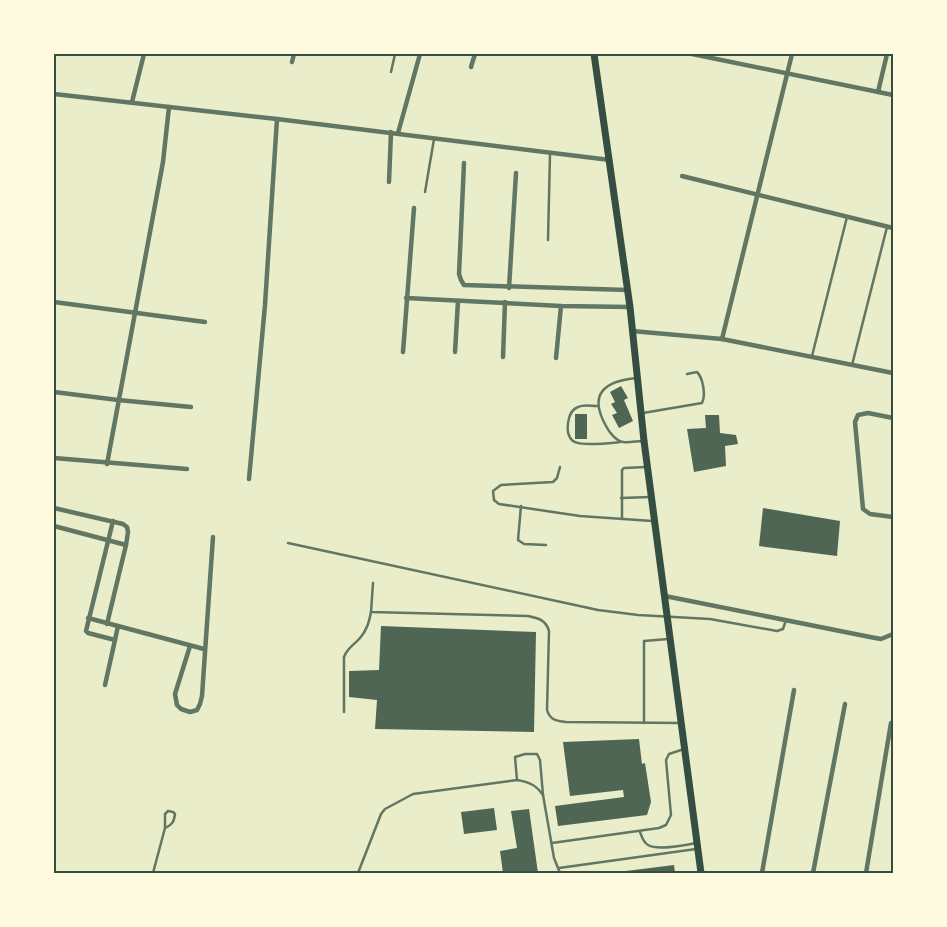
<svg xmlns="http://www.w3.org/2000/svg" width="947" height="927" font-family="Merriweather,serif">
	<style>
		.building { fill: #4f6655 }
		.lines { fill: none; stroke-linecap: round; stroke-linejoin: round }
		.service { stroke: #617663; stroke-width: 2.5 }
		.minor { stroke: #617663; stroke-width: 4.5 }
		.secondary { stroke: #344e41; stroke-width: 7 }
		.neatline { fill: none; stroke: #344e41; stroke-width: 2 }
	</style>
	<rect width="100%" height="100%" fill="#e9edc9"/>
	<!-- building -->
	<g class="building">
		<path d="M621,386L628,398L624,400L633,421L619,428L612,415L617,413L611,404L615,402L610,392Z"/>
		<rect x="575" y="414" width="12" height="25"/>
		<path d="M705,415H719L720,433L736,435L738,444L725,446L726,466L694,472L687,429L706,428Z"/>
		<path d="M763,508L840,521L837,556L759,546Z"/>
		<path d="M381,626L536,632L534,732L375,729L377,700L349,697V671L379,670Z"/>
		<path d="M639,739L642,764L645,763L651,802L647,815L558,826L555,806L624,797L623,790L570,796L563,742Z"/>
		<path d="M494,808L497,830L464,834L461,812Z"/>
		<path d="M529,809L538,873H503L500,851L517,848L511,811Z"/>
		<path d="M674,865L675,873H618V872Z"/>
	</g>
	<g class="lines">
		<!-- service -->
		<g class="service">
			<path d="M391,72L395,54"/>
			<path d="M425,192L434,139"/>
			<path d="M548,240L550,154"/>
			<path d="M812,356L847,217"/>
			<path d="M852,365L887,227"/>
			<path d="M637,378C604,381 588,394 606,426C609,432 616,441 623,442C629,443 637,441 643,441"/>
			<path d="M597,406C591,406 584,404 578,407C567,411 564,434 573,441C581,447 610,443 620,442"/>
			<path d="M643,413L702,403C706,395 703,378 697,372L687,374"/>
			<path d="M560,467L557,478L553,482L501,485L493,491L494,500L499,504L580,516L652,521"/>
			<path d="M621,498L650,497"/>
			<path d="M521,506L518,540L524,544L546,545"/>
			<path d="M622,519V470L624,468L646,467"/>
			<path d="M288,543L598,610L638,615L710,619L777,631L783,629L786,620"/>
			<path d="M373,583L371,612L528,616C538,618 546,620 549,631L547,710C550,720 556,721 566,722L680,723"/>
			<path d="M344,712V657C347,648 354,645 360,638C367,630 369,622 371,612"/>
			<path d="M644,723V641L668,639"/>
			<path d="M517,780L515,757L525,754H537L540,760L543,795L554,858L560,873"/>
			<path d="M640,832C642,837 643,842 648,845C658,851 685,845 696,843"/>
			<path d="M552,843L659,828L666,825L671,815L666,760L669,754L684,749"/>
			<path d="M559,868L696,849"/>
			<path d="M153,873L165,828V814L168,811L173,812L175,814C174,822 172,825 165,828"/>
			<path d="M358,873L381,814L385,809L413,794L517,780C529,782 536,785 543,795"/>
		</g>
		<!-- minor -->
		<g class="minor">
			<path d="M692,54L893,95"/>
			<path d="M292,62L294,54"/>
			<path d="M471,67L475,54"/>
			<path d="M878,92L887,54"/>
			<path d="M54,94L277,119L610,160"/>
			<path d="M132,102L144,54"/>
			<path d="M398,133L420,54"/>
			<path d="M464,163L459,274L461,280L464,285L627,290"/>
			<path d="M682,176L893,228"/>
			<path d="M389,182L391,132"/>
			<path d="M509,288L516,173"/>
			<path d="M406,298L561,306L630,307"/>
			<path d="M54,302L205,322"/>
			<path d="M632,331L722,339L893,373"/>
			<path d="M722,339L792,54"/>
			<path d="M403,352L414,208"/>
			<path d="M455,352L458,301"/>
			<path d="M503,357L505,302"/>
			<path d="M556,358L561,306"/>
			<path d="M54,392L118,400L191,407"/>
			<path d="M893,418L868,413L858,415L855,422L863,509L870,514L893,517"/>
			<path d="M54,458L187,469"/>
			<path d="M107,464L163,162L169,107"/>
			<path d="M249,479L265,305L277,119"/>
			<path d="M54,508L123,524L127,527L128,532L126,545L107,624"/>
			<path d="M54,526L126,545"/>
			<path d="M665,596L870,637L881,639L893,634"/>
			<path d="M88,618L204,649"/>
			<path d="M115,640L118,626"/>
			<path d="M190,646L175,694L177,705L181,709L190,712L197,710L200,704L202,696L213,537"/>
			<path d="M105,685L115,640L88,633L86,631L113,521"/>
			<path d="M762,873L794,690"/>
			<path d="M813,873L845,704"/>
			<path d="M866,873L891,723"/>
		</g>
		<!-- secondary -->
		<path class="secondary" d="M594,54L630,307L644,441L701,873"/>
	</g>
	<!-- border -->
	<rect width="947" height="927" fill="none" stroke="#fefae0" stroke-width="110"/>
	<rect x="55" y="55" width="837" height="817" class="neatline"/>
</svg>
